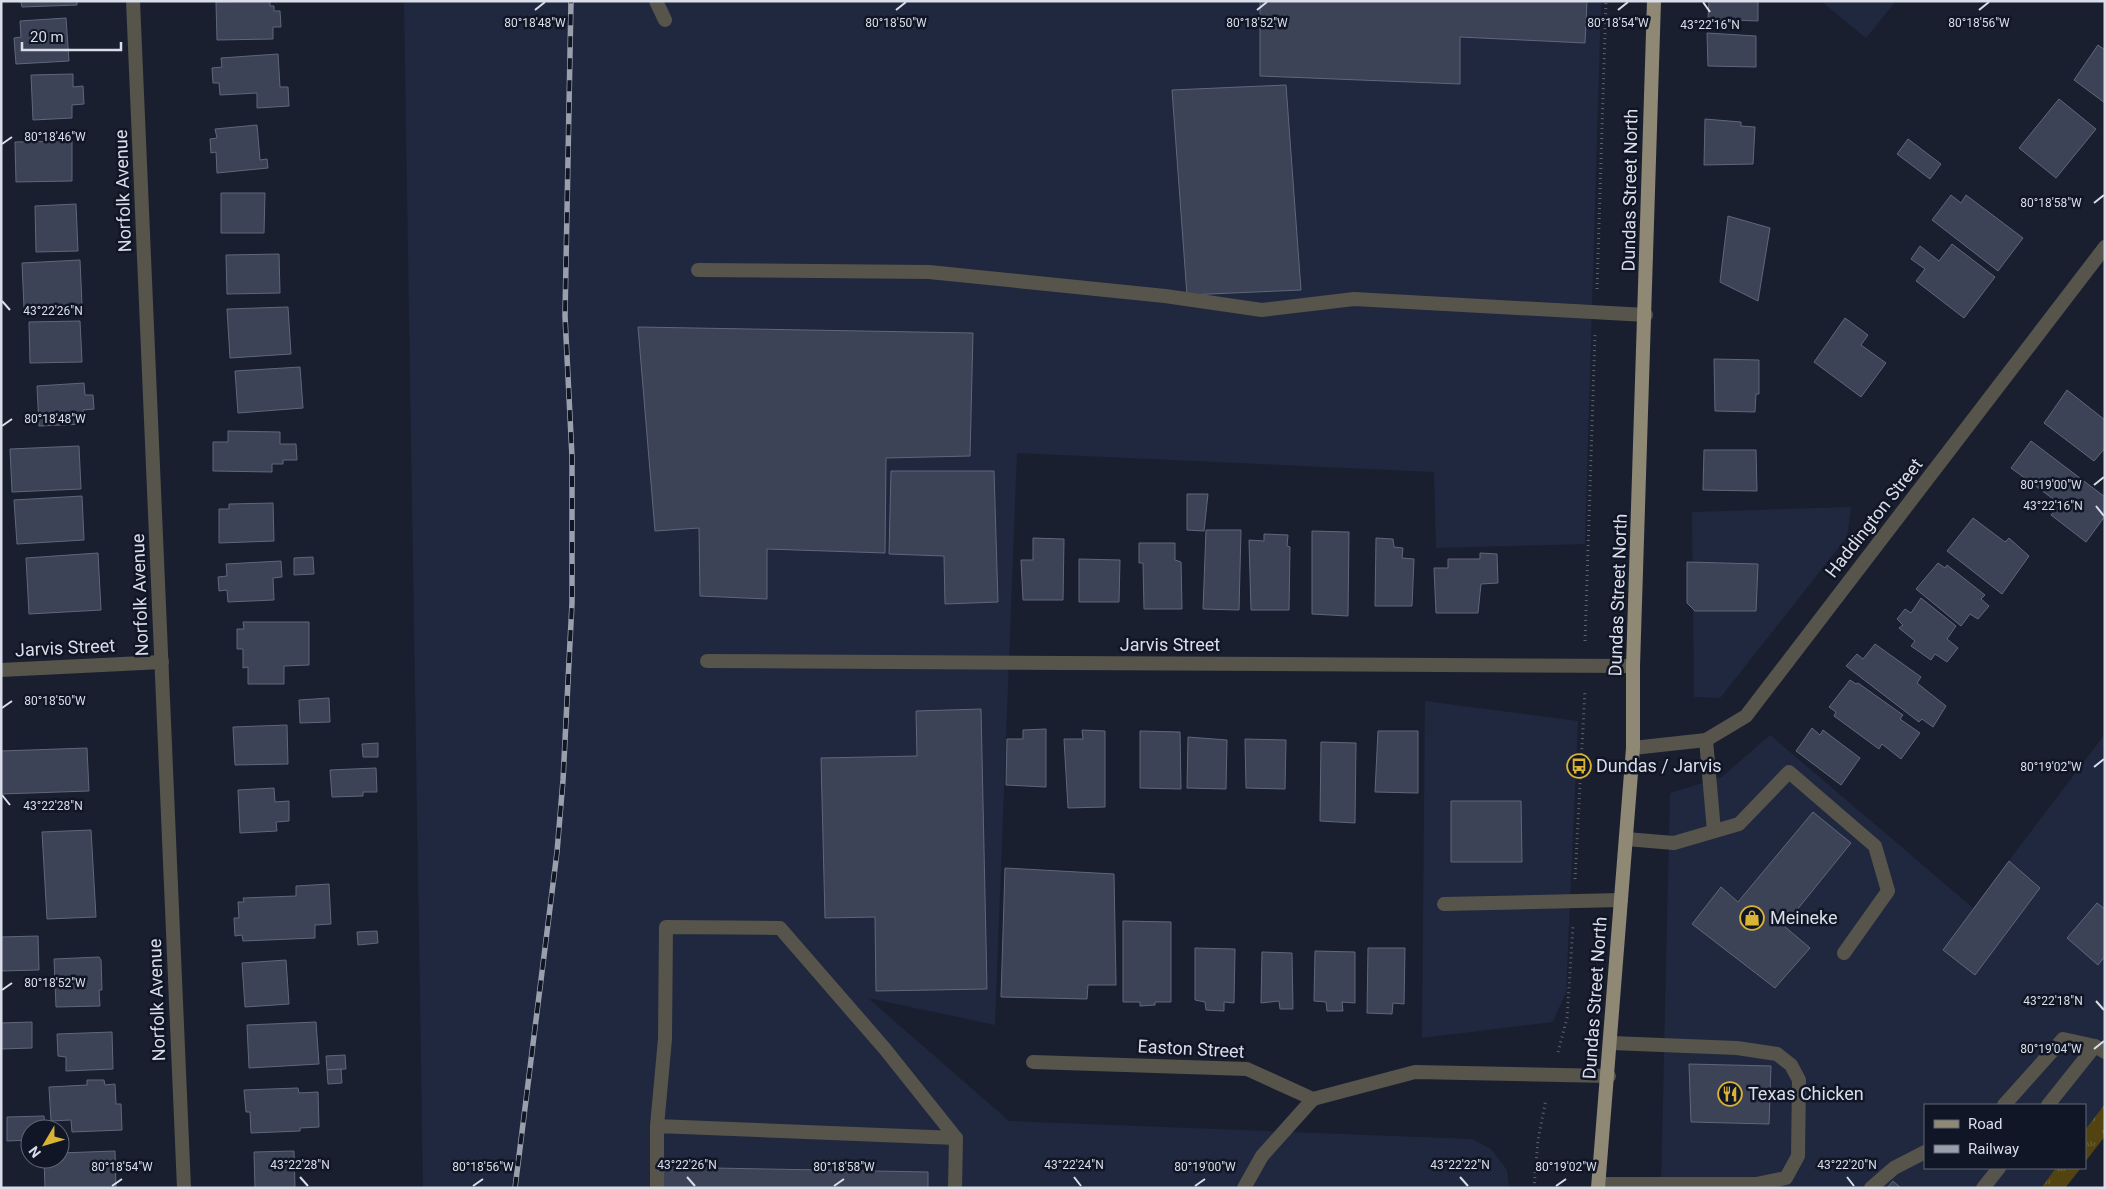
<svg xmlns="http://www.w3.org/2000/svg" width="2106" height="1189" font-family="Roboto,sans-serif">
	<style>
		.built { fill: #20283f }
		.grass { fill: url(#grass-tufts) }
		.building { fill: #3c4356; stroke: #60677b }
		.lines { fill: none; stroke-linecap: round; stroke-linejoin: round }
		.path { stroke: #5e6372; stroke-width: 3; stroke-dasharray: 1 4; stroke-linecap: butt }
		.service { stroke: #57544b; stroke-width: 14 }
		.minor { stroke: #57544b; stroke-width: 14 }
		.primary { stroke: #8e8875; stroke-width: 14 }
		.rail-casing { stroke: #9a9fac; stroke-width: 5.5 }
		.rail { stroke: #111626; stroke-width: 4; stroke-dasharray: 11; stroke-linecap: butt }
		.ticks { fill: none; stroke: #d9dee9; stroke-width: 2 }
		.labels { text-anchor: middle; stroke-width: 5; stroke-linejoin: round; paint-order: stroke }
		.street-label { font-size: 18px; fill: #d9dee9; stroke: #111626 }
		.poi-label { font-size: 18px; fill: #d9dee9; stroke: #111626; text-anchor: start }
		.ticks-label { font-size: 12px; text-anchor: middle; fill: #d9dee9; stroke: #111626; stroke-width: 5; stroke-linejoin: round; paint-order: stroke }
	</style>
	<defs>
		<pattern id="grass-tufts" width="24" height="20" patternUnits="userSpaceOnUse" patternTransform="scale(1.25)"><rect width="24" height="20" fill="#524311"/><path d="M3 7l-1-3M5 7V3M7 7l1-3M15 17l-1-3M17 17v-4M19 17l1-3" fill="none" stroke="#6a5e34"/></pattern>
	</defs>
	<rect width="100%" height="100%" fill="#1a1f30"/>
	<!-- built -->
	<g class="built">
		<path d="M404,1H1601L1585,544L1436,548L1434,472L1017,453L995,1025L868,998L1009,1121L1472,1139L1491,1149L1507,1170L1509,1188H423Z"/>
		<path d="M1821,1H1896L1866,38Z"/>
		<path d="M1851,507L1847,537L1720,698L1694,697L1692,512Z"/>
		<path d="M1425,701L1578,721L1566,992L1553,1022L1422,1038Z"/>
		<path d="M2105,734V1136L2085,1162V1105H1925V1168H2081L2065,1188H1661L1670,793L1722,777L1770,735L1973,908Z"/>
	</g>
	<!-- grass -->
	<g class="grass">
		<path d="M2105,1104V1136L2085,1162V1130Z"/>
		<path d="M2056,1168H2081L2065,1188H2041Z"/>
	</g>
	<!-- building -->
	<g class="building">
		<path d="M13,1H77V5L22,7L21,2Z"/>
		<path d="M270,1V6H274V11H280L281,27H273V39L217,40L216,2Z"/>
		<path d="M1260,1H1587L1585,43L1460,37V84L1260,76Z"/>
		<path d="M1709,1H1758V21L1708,19Z"/>
		<path d="M66,18L69,61L16,64L14,38L21,37L20,21Z"/>
		<path d="M1707,33L1756,36V67L1708,66Z"/>
		<path d="M2098,45L2105,50V103L2074,80Z"/>
		<path d="M278,54L280,87H288L289,106L257,108V93L220,95L219,83H213L212,68L222,67L221,58Z"/>
		<path d="M73,74V87L83,86L84,104L72,105V118L33,120L31,75Z"/>
		<path d="M1286,85L1301,290L1187,295L1172,90Z"/>
		<path d="M2059,99L2096,129L2056,178L2019,148Z"/>
		<path d="M1705,119L1741,122V126L1755,127L1753,164L1704,165Z"/>
		<path d="M257,125L260,160L267,159L268,168L217,173L216,152L211,153L210,139L217,138L215,129Z"/>
		<path d="M1908,139L1941,164L1930,179L1897,154Z"/>
		<path d="M72,141V181L16,182L15,142Z"/>
		<path d="M221,193H265L264,233H221Z"/>
		<path d="M1951,195L1961,203L1966,195L2023,238L1998,271L1932,220Z"/>
		<path d="M76,204L78,251L36,252L35,206Z"/>
		<path d="M1728,216L1770,228L1758,301L1720,282Z"/>
		<path d="M1952,244L1995,277L1964,318L1916,281L1925,269L1911,259L1920,246L1939,261Z"/>
		<path d="M279,254L280,293L227,294L226,255Z"/>
		<path d="M80,260L82,305L24,308L22,263Z"/>
		<path d="M288,307L291,354L230,358L227,309Z"/>
		<path d="M1845,318L1868,335L1861,345L1886,363L1861,397L1814,362Z"/>
		<path d="M80,321L82,362L30,363L29,322Z"/>
		<path d="M638,327L973,333L970,456L886,458L885,553L767,549V599L700,596L699,528L655,531Z"/>
		<path d="M1714,359L1759,360V394H1756L1755,412L1715,411Z"/>
		<path d="M300,367L303,408L238,413L235,371Z"/>
		<path d="M84,383L85,395H93L94,409L83,410L84,424L39,426L37,386Z"/>
		<path d="M2067,390L2105,420V448L2094,461L2044,423Z"/>
		<path d="M228,431L280,432V444H296L297,460H283V464H272V472L213,471V442H228Z"/>
		<path d="M2031,441L2105,497V516L2086,542L2051,515L2060,504L2011,468Z"/>
		<path d="M79,446L81,489L12,492L10,449Z"/>
		<path d="M1704,450H1756L1757,491L1703,490Z"/>
		<path d="M891,471H994L998,602L945,604L944,556L889,554Z"/>
		<path d="M1187,494H1208L1204,531L1187,530Z"/>
		<path d="M82,496L84,540L17,544L14,500Z"/>
		<path d="M273,503L274,541L219,543V509H229V504Z"/>
		<path d="M1973,518L2005,542L2009,538L2029,556L2002,594L1947,551Z"/>
		<path d="M1206,530H1241L1239,610L1203,609Z"/>
		<path d="M1312,531L1349,532L1348,616L1312,614Z"/>
		<path d="M1264,534L1288,535L1287,546L1290,547L1289,610H1251L1249,540L1264,541Z"/>
		<path d="M1033,538L1064,539L1063,600H1023L1021,560H1033Z"/>
		<path d="M1376,538L1393,539L1394,547L1403,548L1402,558L1414,559L1412,606H1375Z"/>
		<path d="M1139,543H1175V560L1181,562L1182,609H1144L1143,563H1139Z"/>
		<path d="M98,553L101,610L29,614L26,558Z"/>
		<path d="M1480,553L1497,554L1498,583L1481,584L1478,613H1436L1434,568H1448V559H1480Z"/>
		<path d="M313,557L314,574L294,575V558Z"/>
		<path d="M1079,559L1120,560L1119,602H1079Z"/>
		<path d="M281,561L282,577L273,578L274,600L228,602L227,590L219,591L218,577L227,576L226,564Z"/>
		<path d="M1687,562L1758,564L1756,611H1695L1687,603Z"/>
		<path d="M1938,563L1945,568L1947,565L1985,595L1981,599L1989,606L1978,619L1970,614L1961,626L1916,589Z"/>
		<path d="M1921,598L1956,626L1947,639L1958,648L1947,662L1935,654L1931,660L1911,646L1915,641L1899,628L1903,625L1897,619L1905,609L1911,613Z"/>
		<path d="M243,622H309V665L284,666V684H248V667L243,668V649H237V629H244Z"/>
		<path d="M1875,644L1921,677L1917,683L1946,706L1933,727L1922,719L1919,722L1846,666L1857,654L1863,659Z"/>
		<path d="M1850,680L1856,684L1858,683L1903,715L1900,719L1920,733L1901,759L1882,744L1879,749L1834,716L1836,712L1829,707Z"/>
		<path d="M329,698L330,722L300,723L299,700Z"/>
		<path d="M981,709L987,989L876,991L875,917L825,918L821,758L917,756L916,711Z"/>
		<path d="M287,725L288,764L235,765L233,727Z"/>
		<path d="M1812,728L1820,735L1823,730L1860,758L1841,785L1796,751Z"/>
		<path d="M1046,729V787L1006,785L1007,739H1023V730Z"/>
		<path d="M1082,730L1105,731V807L1068,808L1064,739H1083Z"/>
		<path d="M1140,731L1180,732L1181,789L1140,788Z"/>
		<path d="M1378,731H1418V793L1375,792Z"/>
		<path d="M1188,737L1227,740L1226,789L1187,788Z"/>
		<path d="M1245,739L1286,740L1285,789L1246,788Z"/>
		<path d="M1321,742L1356,743L1355,823L1320,821Z"/>
		<path d="M378,743V757H363L362,744Z"/>
		<path d="M87,748L89,791L1,794V751Z"/>
		<path d="M376,768L377,792H363V796L332,797L330,770Z"/>
		<path d="M274,788L275,802L289,801V821L276,822L277,831L240,833L238,790Z"/>
		<path d="M1451,801H1521L1522,862H1451Z"/>
		<path d="M1813,812L1851,843L1784,926L1810,948L1775,988L1692,924L1721,887L1738,902Z"/>
		<path d="M91,830L96,917L47,919L42,832Z"/>
		<path d="M2009,861L2040,888L1975,975L1943,950Z"/>
		<path d="M1005,868L1114,874L1116,985H1088L1087,999L1001,997Z"/>
		<path d="M329,884L331,924L315,925V938L243,941L242,935L235,936L234,918H239L238,902H244L243,898L296,896V886Z"/>
		<path d="M2097,903L2105,909V956L2098,965L2067,938Z"/>
		<path d="M1123,921L1171,922V1002H1155V1005L1140,1006V1002H1123Z"/>
		<path d="M377,931L378,943L358,945L357,932Z"/>
		<path d="M38,936L39,970L1,971V937Z"/>
		<path d="M1195,948L1235,949L1234,1003L1224,1002V1011L1206,1010L1205,1002L1195,1000Z"/>
		<path d="M1368,948H1405L1404,1004L1393,1003L1392,1014L1367,1013Z"/>
		<path d="M1315,951L1355,952V1003L1342,1002L1343,1011H1327L1326,1002L1314,1001Z"/>
		<path d="M1262,952L1292,953L1293,1009H1280L1279,1001L1261,1003Z"/>
		<path d="M99,957L101,960L102,990H99L100,1006L56,1007L54,959Z"/>
		<path d="M286,960L289,1004L245,1007L242,963Z"/>
		<path d="M32,1022V1048L1,1049V1023Z"/>
		<path d="M316,1022L319,1064L249,1068L247,1025Z"/>
		<path d="M112,1032L113,1069L66,1071V1057L58,1056L57,1034Z"/>
		<path d="M345,1055L346,1069L327,1070L326,1056Z"/>
		<path d="M1689,1064L1771,1066L1769,1124L1691,1122Z"/>
		<path d="M341,1069L342,1083L328,1084L327,1070Z"/>
		<path d="M87,1080H104L105,1085L115,1084L116,1104H121L122,1130L72,1132L71,1120L51,1121L49,1087L87,1085Z"/>
		<path d="M298,1088L299,1093L318,1092L319,1127L300,1128V1131L251,1133L250,1112H246L244,1090Z"/>
		<path d="M44,1116L45,1129H30V1140L7,1141V1117Z"/>
		<path d="M115,1151L116,1188H45L44,1159H60V1153Z"/>
		<path d="M294,1151L295,1188H255L254,1152Z"/>
		<path d="M658,1167L928,1172V1188H658Z"/>
		<path d="M1893,1181L1901,1188H1887Z"/>
	</g>
	<g class="lines">
		<!-- path -->
		<g class="path">
			<path d="M1597,289L1606,1"/>
			<path d="M1585,641L1595,335"/>
			<path d="M1575,879L1585,690"/>
			<path d="M1558,1052L1567,1018L1573,925"/>
			<path d="M1534,1188L1538,1140L1546,1099"/>
		</g>
		<!-- service -->
		<g class="service">
			<path d="M656,1L665,20"/>
			<path d="M698,270L929,272L1165,296L1262,310L1354,299L1646,315"/>
			<path d="M1706,740L1714,831"/>
			<path d="M1626,839L1674,843L1739,824L1789,772L1875,846L1888,891L1844,953"/>
			<path d="M1444,904L1621,900"/>
			<path d="M1033,1062L1247,1069L1313,1099L1415,1072L1609,1076"/>
			<path d="M2004,1105L2063,1039L2095,1046"/>
			<path d="M2048,1105L2095,1046L2105,1052"/>
			<path d="M1599,1184H1756L1786,1178L1798,1156L1799,1080L1791,1065L1777,1054L1737,1048L1611,1043"/>
			<path d="M657,1188V1126L956,1138L885,1049L780,928L666,927L665,1039L657,1126"/>
			<path d="M955,1188L956,1138"/>
			<path d="M1244,1188L1262,1156L1313,1099"/>
			<path d="M1871,1188L1894,1168L1925,1152"/>
			<path d="M1983,1188L1999,1168"/>
		</g>
		<!-- minor -->
		<g class="minor">
			<path d="M133,1L184,1188"/>
			<path d="M707,661L1633,666"/>
			<path d="M1,670L162,662"/>
			<path d="M1633,748L1706,740L1746,716L2105,247"/>
		</g>
		<!-- primary -->
		<path class="primary" d="M1598,1188L1633,748V666L1654,1"/>
		<!-- rail casing -->
		<g class="rail-casing">
			<path id="rail" d="M515,1188L557,852L563,780L572,603V457L565,316L571,1"/>
		</g>
		<!-- rail -->
		<use href="#rail" class="rail"/>
	</g>
	<!-- ticks -->
	<path class="ticks" d="M1703,2L1710,12M535,10L545,2M896,10L906,2M1257,10L1267,2M1618,10L1628,2M1979,10L1989,2M2,144L12,137M2094,203L2104,195M2,301L10,310M2,426L12,419M2094,485L2104,477M2096,506L2104,516M2,708L12,701M2094,767L2104,759M2,795L10,805M2,990L12,983M2096,1001L2104,1010M2094,1049L2104,1041M300,1177L308,1186M687,1177L695,1186M1074,1177L1081,1186M1460,1177L1468,1186M1847,1177L1854,1186M112,1186L122,1179M473,1186L483,1179M834,1186L844,1179M1195,1186L1205,1179M1556,1186L1566,1179"/>
	<!-- icons -->
	<defs>
		<g id="bus-ring" transform="scale(1.25)"><circle r="9.5" fill="#111626" stroke="#d9b334" stroke-width="1.5"/><path d="M-5-6H5V4H4V6H2V4H-2V6H-4V4H-5ZM-3.5-4V0h7V-4ZM-3.5 1.2v1.5H-2V1.2ZM2 1.2v1.5H3.5V1.2Z" fill="#d9b334"/></g>
		<g id="shop-ring" transform="scale(1.25)"><circle r="9.5" fill="#111626" stroke="#d9b334" stroke-width="1.5"/><path d="M-5-2.5h2.3a2.7 3.5 0 0 1 5.4 0H5L5.5 6h-11ZM-1.5-2.5h3a1.5 2.3 0 0 0-3 0Z" fill="#d9b334"/></g>
		<g id="restaurant-ring" transform="scale(1.25)"><circle r="9.5" fill="#111626" stroke="#d9b334" stroke-width="1.5"/><path d="M-5-6h1v4h1v-4h1v4h1v-4h1v5L-1.5 .5V6h-2V.5L-5-1ZM5-6V6H3V1.5H1.5Q1.5-4 5-6Z" fill="#d9b334"/></g>
	</defs>
	<g fill-rule="evenodd">
		<use href="#bus-ring" x="1579" y="766"/>
		<use href="#shop-ring" x="1752" y="918"/>
		<use href="#restaurant-ring" x="1730" y="1094"/>
	</g>
	<g class="labels">
		<!-- street labels -->
		<g class="street-label">
			<text transform="translate(1630 190) rotate(-89)" y="6">Dundas Street North</text>
			<text transform="translate(123 191) rotate(-92)" y="6">Norfolk Avenue</text>
			<text transform="translate(1874 518) rotate(-52)" y="6">Haddington Street</text>
			<text transform="translate(140 595) rotate(-92)" y="6">Norfolk Avenue</text>
			<text transform="translate(1618 595) rotate(-88)" y="6">Dundas Street North</text>
			<text x="1170" y="651">Jarvis Street</text>
			<text transform="translate(65 648) rotate(-3)" y="6">Jarvis Street</text>
			<text transform="translate(1595 998) rotate(-86)" y="6">Dundas Street North</text>
			<text transform="translate(157 1000) rotate(-92)" y="6">Norfolk Avenue</text>
			<text transform="translate(1191 1049) rotate(3)" y="6">Easton Street</text>
		</g>
		<!-- poi labels -->
		<g class="poi-label">
			<text x="1596" y="772">Dundas / Jarvis</text>
			<text x="1770" y="924">Meineke</text>
			<text x="1748" y="1100">Texas Chicken</text>
		</g>
	</g>
	<g class="ticks-label">
		<text x="535" y="27">80°18'48"W</text>
		<text x="896" y="27">80°18'50"W</text>
		<text x="1979" y="27">80°18'56"W</text>
		<text x="1257" y="27">80°18'52"W</text>
		<text x="1618" y="27">80°18'54"W</text>
		<text x="1710" y="29">43°22'16"N</text>
		<text x="55" y="141">80°18'46"W</text>
		<text x="2051" y="207">80°18'58"W</text>
		<text x="53" y="315">43°22'26"N</text>
		<text x="55" y="423">80°18'48"W</text>
		<text x="2051" y="489">80°19'00"W</text>
		<text x="2053" y="510">43°22'16"N</text>
		<text x="55" y="705">80°18'50"W</text>
		<text x="2051" y="771">80°19'02"W</text>
		<text x="53" y="810">43°22'28"N</text>
		<text x="55" y="987">80°18'52"W</text>
		<text x="2053" y="1005">43°22'18"N</text>
		<text x="2051" y="1053">80°19'04"W</text>
		<text x="300" y="1169">43°22'28"N</text>
		<text x="687" y="1169">43°22'26"N</text>
		<text x="1074" y="1169">43°22'24"N</text>
		<text x="1460" y="1169">43°22'22"N</text>
		<text x="1847" y="1169">43°22'20"N</text>
		<text x="122" y="1171">80°18'54"W</text>
		<text x="483" y="1171">80°18'56"W</text>
		<text x="844" y="1171">80°18'58"W</text>
		<text x="1205" y="1171">80°19'00"W</text>
		<text x="1566" y="1171">80°19'02"W</text>
	</g>
	<!-- border -->
	<rect width="2106" height="1189" fill="none" stroke="#d9dee9" stroke-width="5"/>
	<!-- legend -->
	<rect x="1924" y="1104" width="162" height="65" fill="#111626" stroke="#616674"/>
	<rect x="1934" y="1120" width="25" height="8" fill="#8e8875" stroke="#616674"/>
	<text x="1968" y="1129" font-size="15" fill="#d9dee9">Road</text>
	<rect x="1934" y="1145" width="25" height="8" fill="#9a9fac" stroke="#616674"/>
	<text x="1968" y="1154" font-size="15" fill="#d9dee9">Railway</text>
	<!-- north arrow -->
	<g transform="translate(45 1144) rotate(232)"><circle r="24" fill="#111626" stroke="#616674"/>
	<path d="M0-4L9 19L0 12L-9 19Z" fill="#d9b334"/>
	<text y="-8" font-size="14" font-weight="bold" text-anchor="middle" fill="#d9dee9">N</text>
	</g>
	<!-- scale -->
	<path d="M22 42v8h99v-8" fill="none" stroke="#d9dee9" stroke-width="2.5"/>
	<text x="30" y="42" font-size="15" fill="#d9dee9" stroke="#111626" stroke-width="4" paint-order="stroke">20 m</text>
</svg>
